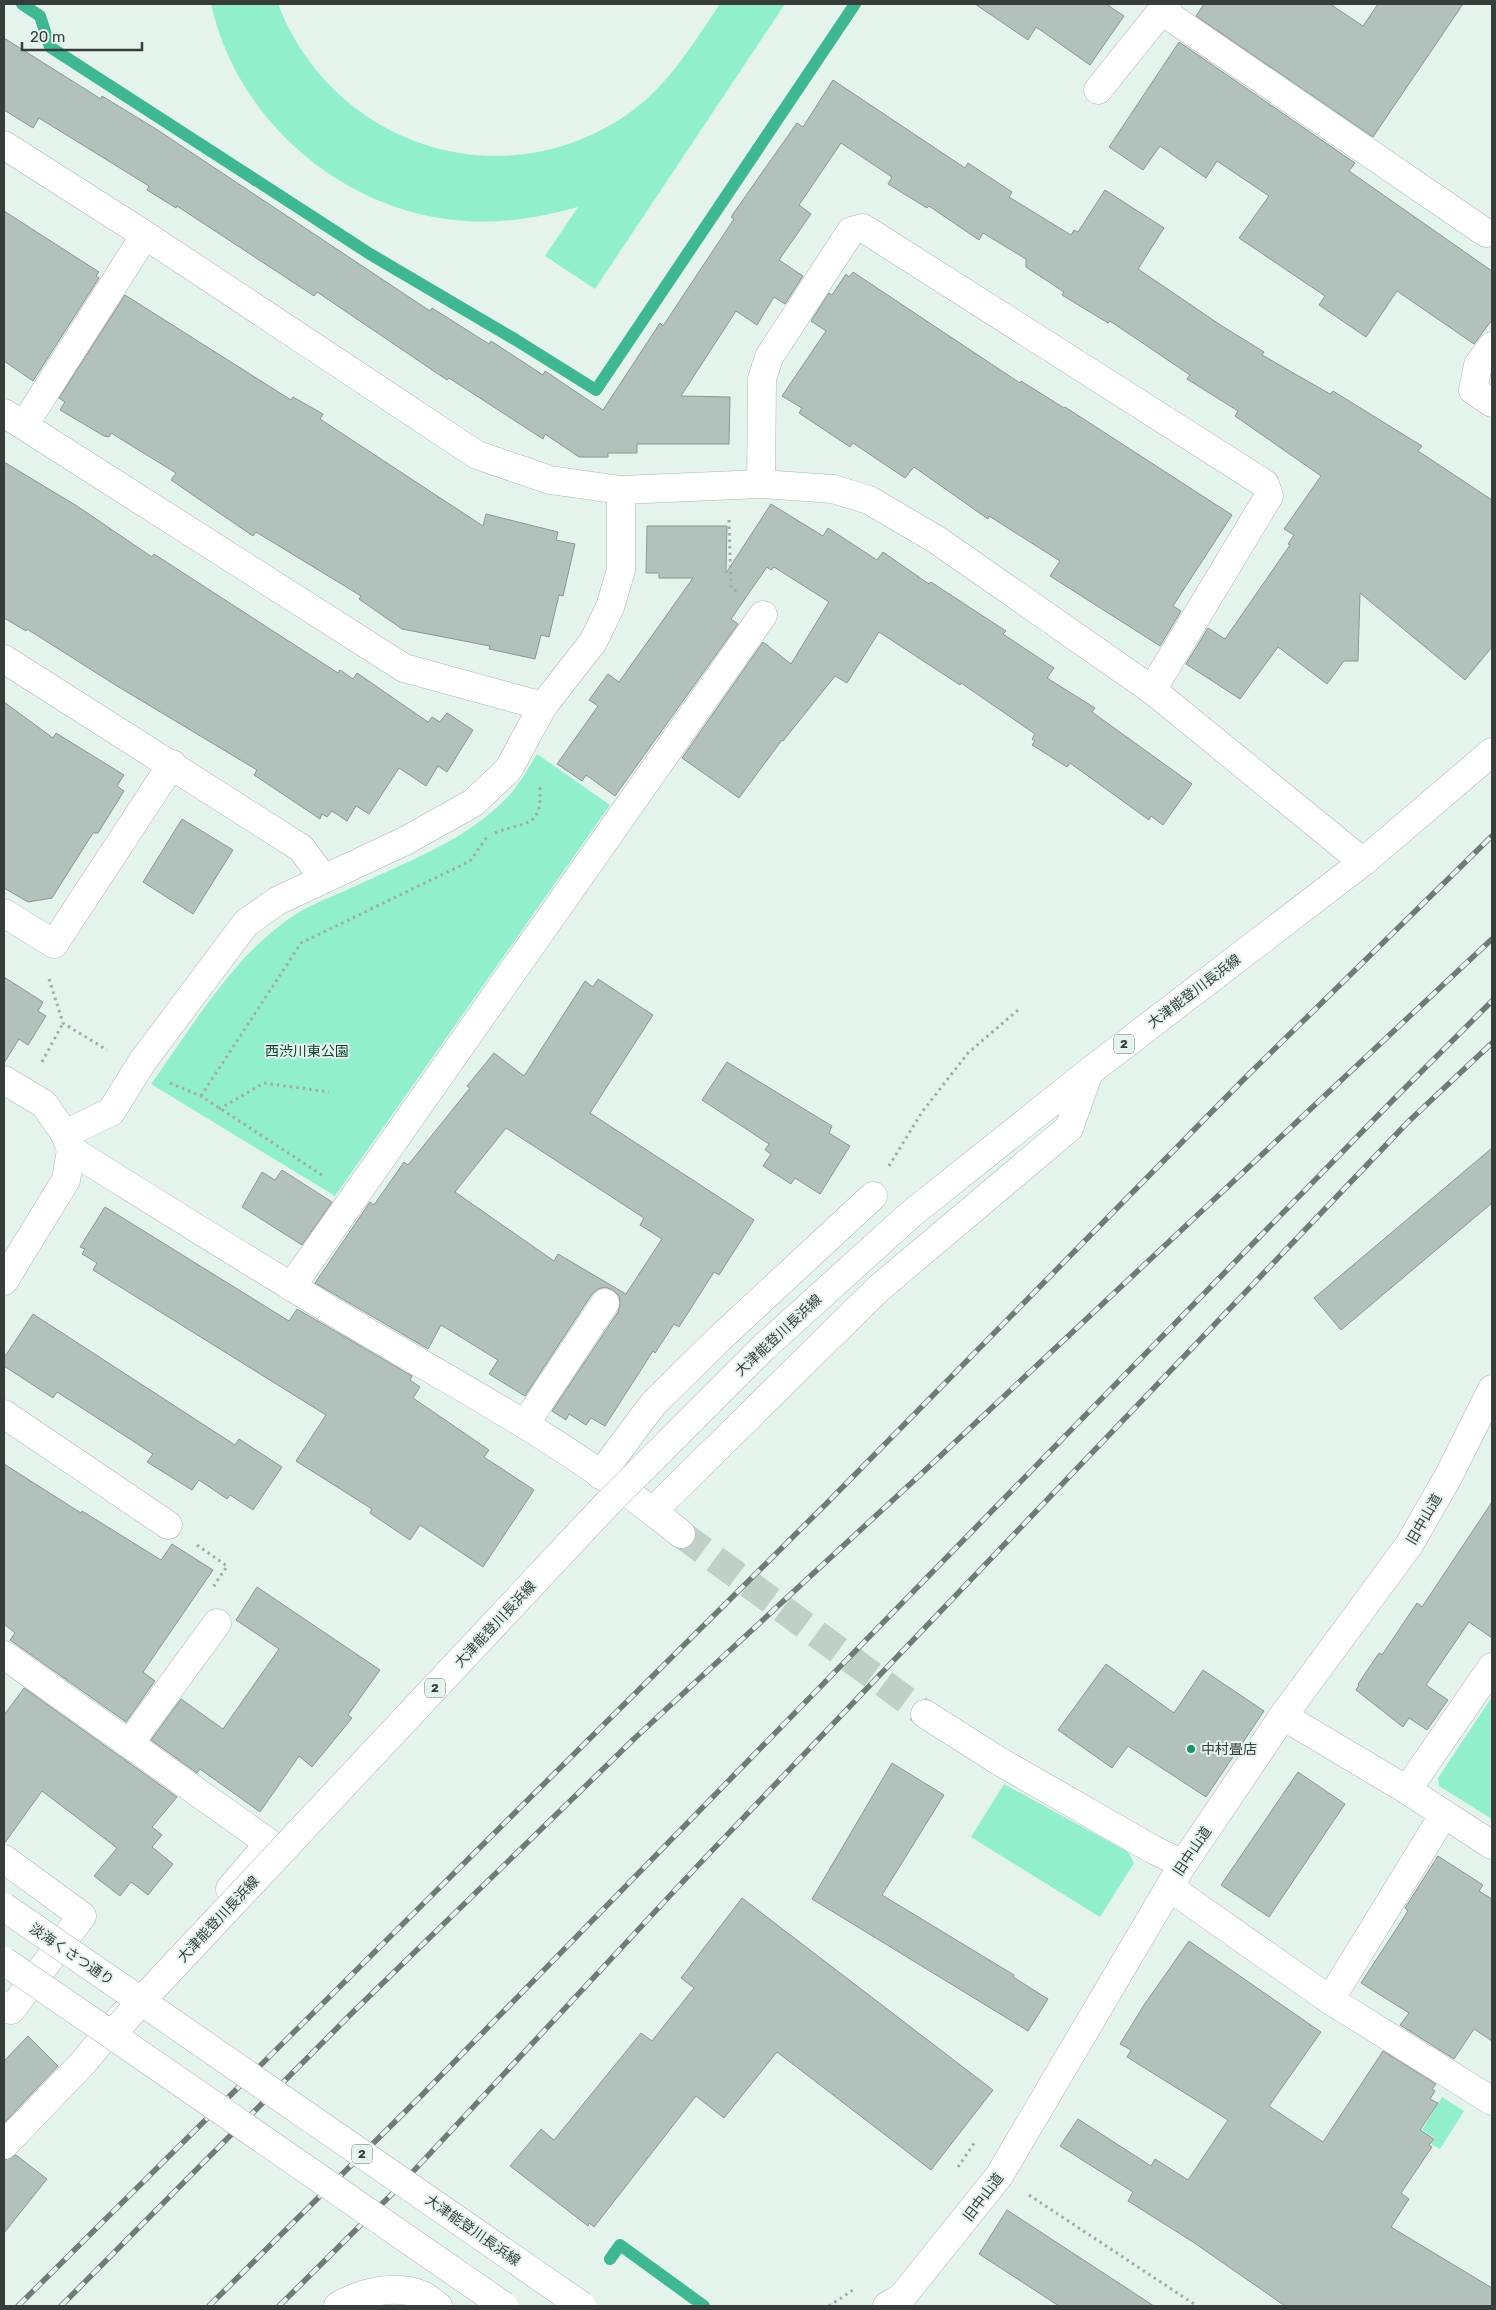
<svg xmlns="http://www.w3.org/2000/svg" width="1496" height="2310" font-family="Rubik,'Noto Sans JP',sans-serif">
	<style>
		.green { fill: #92efce }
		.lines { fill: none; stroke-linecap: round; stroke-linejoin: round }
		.stream { stroke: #3fb793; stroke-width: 12 }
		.building { fill: #b3c1bc; stroke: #8a9893; fill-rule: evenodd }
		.minor-tunnel { stroke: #c1cfc9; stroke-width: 28; stroke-dasharray: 28 14; stroke-linecap: butt }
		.minor-casing { stroke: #a8b7b1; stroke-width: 29 }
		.major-casing { stroke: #a8b7b1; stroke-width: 29 }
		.path { stroke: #a1aca7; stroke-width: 3; stroke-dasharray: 2.5 4; stroke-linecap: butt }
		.minor { stroke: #fff; stroke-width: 28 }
		.major { stroke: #fff; stroke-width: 28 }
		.rail-casing { stroke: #717a77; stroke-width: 5.5 }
		.rail { stroke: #e4f3ec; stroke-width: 4; stroke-dasharray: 11; stroke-linecap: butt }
		.minor-bridge-casing { stroke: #a8b7b1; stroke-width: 29; stroke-linecap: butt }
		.major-bridge-casing { stroke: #a8b7b1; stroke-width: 29; stroke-linecap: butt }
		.minor-bridge { stroke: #fff; stroke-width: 28 }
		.major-bridge { stroke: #fff; stroke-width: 28 }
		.poi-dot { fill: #1f9071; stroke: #e4f3ec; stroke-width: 2 }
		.labels { text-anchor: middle; stroke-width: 4; stroke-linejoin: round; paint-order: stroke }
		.shield { fill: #e4f3ec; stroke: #6b7470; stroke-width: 1 }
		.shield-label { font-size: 12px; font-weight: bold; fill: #373d3b }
		.street-label { font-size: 14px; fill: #373d3b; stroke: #e4f3ec }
		.park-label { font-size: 14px; fill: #104334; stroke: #e4f3ec }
		.poi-label { font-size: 14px; fill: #373d3b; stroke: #e4f3ec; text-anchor: start }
	</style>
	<rect width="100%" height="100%" fill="#e4f3ec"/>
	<!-- green -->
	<g class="green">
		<path d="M211,4H278C332,144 498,201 625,116C667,88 692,45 720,4H785L595,289L545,256L578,207C540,217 504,224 465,221C345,213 237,122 211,4Z"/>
		<path d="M537,754L610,805L335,1196L151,1084C191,1029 230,961 286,921C304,907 326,899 347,890C403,863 469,841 512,792C521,781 529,767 537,754Z"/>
		<path d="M1492,1697V1819L1439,1786L1438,1778Z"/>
		<path d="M1004,1784L1128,1852L1134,1863L1100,1917L971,1837Z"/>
		<path d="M1442,2097L1464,2111L1440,2149L1431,2144L1435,2138L1422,2130Z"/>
	</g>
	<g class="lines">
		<!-- stream -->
		<g class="stream">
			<path d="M22,4L40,16L50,47L370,254L516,340L596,390L855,4"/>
			<path d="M610,2259L620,2245L704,2306"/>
		</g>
	</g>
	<!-- building -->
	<g class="building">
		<path d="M975,4H1106L1124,16L1090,65L1036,27L1028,40Z"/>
		<path d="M1204,4H1330L1363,26L1378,4H1463L1373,137L1196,16Z"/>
		<path d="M4,38L101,99L102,96L156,129L430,311L432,308L489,344L491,341L543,375L545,371L603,410L660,323L663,326L734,219L731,217L754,184L797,123L803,127L833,80L965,168L968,163L1012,192L1009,197L1071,235L1074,230L1078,232L1105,190L1164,228L1138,269L1222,326L1264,352L1262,355L1330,394L1333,391L1422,446L1418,451L1492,500V647L1465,680L1360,593L1358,661H1344L1327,684L1278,647L1240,699L1186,664L1208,628L1225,639L1290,545L1288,544L1294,535L1284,529L1321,476L1235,416L1238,411L1187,379L1190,375L1110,321L1108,323L1062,295L1064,292L1026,267V259L983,233L979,240L929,206L927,208L888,184L892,177L841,143L799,205L811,214L779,260L803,276L785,304L774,297L757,325L736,311L681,396L730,397L729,444H637V453H608V457H579L545,434L543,439L449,378L447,380L317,292L314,296L177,206L176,208L147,190L149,186L39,118L33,128L4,110Z"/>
		<path d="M1179,42L1355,163L1349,171L1492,271V320L1474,344L1397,291L1366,337L1319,305L1325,296L1239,238L1269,196L1217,161L1206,178L1160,146L1143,170L1109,147Z"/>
		<path d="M4,211L99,272L96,276L99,278L33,381L4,361Z"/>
		<path d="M853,272L1020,383L1021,381L1064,408L1065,407L1232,515L1173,606L1181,611L1160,646L1050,576L1060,561L989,516L988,519L914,467L905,478L853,443L850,447L799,413L802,408L782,396L826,331L811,321L829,293L832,295L846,274L849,277Z"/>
		<path d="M125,295L291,400L293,397L323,414L320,419L483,526L486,514L558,532L556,540L575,544L563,596L559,595L549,637L541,635L535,659L489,649L490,646L402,629L359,599L361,596L256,532L253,536L206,504L171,480L176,473L111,433L109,437L104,436L60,410L65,402L59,398Z"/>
		<path d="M4,462L77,506L152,557L154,554L338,673L340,670L353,679L357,673L428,722L432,717L440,722L447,713L473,730L447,772L438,766L426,786L399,768L369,814L356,806L347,821L332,811L327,817L322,814L320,819L254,775L257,770L117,686L27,629L26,631L4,618Z"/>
		<path d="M771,504L823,536L828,528L877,560L883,552L929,584L931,582L989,620L1006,631L1003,634L1054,668L1047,678L1095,708L1092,712L1192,784L1163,825L1151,816L1149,820L1070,763L1067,767L1032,745L1035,741L1032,739L1035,734L961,683L960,685L879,632L847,683L835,676L783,741L782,740L739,798L682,758L763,642L791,664L829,602L774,567L771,570L767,567L731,619L738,624L615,796L586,775L582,781L557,764L598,706L589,700L608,674L619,682L693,578H659V573H646L647,526H727L726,573Z"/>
		<path d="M4,702L53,738L56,733L124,775L117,786L124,791L98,833H93L52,898L28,902L4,888Z"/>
		<path d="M182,819L233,850L193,914L143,882Z"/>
		<path d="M4,977L43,1002L38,1011L46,1016L28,1045L19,1039L4,1063Z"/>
		<path d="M598,979L653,1015L590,1113L754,1220L719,1275L714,1272L679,1327L674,1324L655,1353L653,1351L605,1426L591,1418L586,1425L569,1414L566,1420L552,1411L618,1312L620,1304L619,1296L613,1290L605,1287L598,1289L592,1294L525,1396L489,1374L498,1360L441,1325L428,1349L315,1283L370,1202L374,1205L404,1162L408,1165L470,1088L467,1086L494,1053L524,1076L585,981L593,987ZM506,1128L644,1218L640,1225L662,1239L626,1294L558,1254L554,1261L455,1192Z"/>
		<path d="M727,1062L832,1126L829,1133L850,1146L820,1194L795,1178L791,1184L763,1166L771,1154L765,1150L769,1144L702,1100Z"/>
		<path d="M1492,1148V1203L1341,1330L1314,1298Z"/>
		<path d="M282,1170L332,1202L302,1245L242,1207L262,1172L275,1180Z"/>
		<path d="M105,1207L289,1321L297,1309L412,1376L410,1380L420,1387L413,1398L489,1450L484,1457L534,1490L483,1567L420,1525L410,1540L370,1513L372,1509L296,1461L326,1415L93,1270L97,1263L82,1254L85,1249L80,1247Z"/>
		<path d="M33,1314L235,1445L239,1439L282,1467L253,1510L230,1495L227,1499L199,1480L192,1490L147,1462L153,1454L57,1392L53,1398L4,1366V1358Z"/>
		<path d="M4,1464L81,1513L82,1511L161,1560L172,1544L213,1570L143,1672L155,1681L126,1722L10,1640L15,1633L4,1624Z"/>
		<path d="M1492,1502V1638L1469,1622L1426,1685L1448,1700L1427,1730L1409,1718L1403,1727L1356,1690L1359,1685L1358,1684L1379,1653L1382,1655L1417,1603L1422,1607Z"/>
		<path d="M257,1587L380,1670L348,1715L352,1718L312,1767L299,1756L260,1812L200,1769L197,1773L151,1740L181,1699L223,1729L279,1649L236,1620Z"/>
		<path d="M1106,1664L1174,1713L1203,1670L1264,1711L1206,1797L1128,1746L1112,1768L1058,1730Z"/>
		<path d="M24,1688L177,1797L152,1827L162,1835L152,1847L173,1864L148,1895L131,1882L120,1896L94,1876L117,1848L42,1791L4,1844V1715Z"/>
		<path d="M892,1763L944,1795L882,1895L1014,1975L1013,1977L1048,1999L1028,2031L812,1899Z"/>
		<path d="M1298,1772L1345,1804L1269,1917L1221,1885Z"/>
		<path d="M1438,1856L1483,1885L1479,1891L1492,1899V2041L1474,2029L1454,2059L1400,2025L1409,2013L1361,1983L1408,1911L1405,1908Z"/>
		<path d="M742,1898L993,2090L931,2170L777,2052L724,2118L696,2096L594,2227L589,2223L588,2226L510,2166L541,2129L554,2140L641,2033L652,2041L694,1988L681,1978Z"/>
		<path d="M1189,1941L1321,2032L1269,2106L1323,2142L1383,2051L1436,2084L1432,2089L1435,2091L1430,2099L1438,2103L1420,2130L1434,2139L1429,2145L1432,2147L1401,2193L1409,2199L1391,2227L1492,2288V2306H1285L1193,2242L1128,2201L1133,2192L1060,2146L1078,2119L1151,2166L1155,2159L1188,2180L1228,2120L1127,2057L1131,2050L1120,2044L1144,2005Z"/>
		<path d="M28,2036L58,2066L4,2123V2061Z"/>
		<path d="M16,2155L47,2179L4,2233V2160Z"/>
		<path d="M1007,2210L1154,2306H1059L979,2254Z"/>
	</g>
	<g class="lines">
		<!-- minor-tunnel -->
		<path class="minor-tunnel" d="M681,1534L925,1714"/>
		<!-- minor casing -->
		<g class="minor-casing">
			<g id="minor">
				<path d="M1162,11L1486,233"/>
				<path d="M1098,90L1167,4"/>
				<path d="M4,145L145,235L477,455L550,480L621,490L761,484L833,489L869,500L937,540L1152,690L1363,862"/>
				<path d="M1492,346L1478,365L1473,390L1492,403"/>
				<path d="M4,413L404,668L543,706"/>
				<path d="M24,425L145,235"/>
				<path d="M761,484L762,379L769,357L851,231L863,228L1265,484L1269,496L1152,690"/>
				<path d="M4,659L301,848L324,879"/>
				<path d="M4,913L54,944L172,764"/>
				<path d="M4,1080L44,1104L65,1134L71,1150L66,1180L4,1281"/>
				<path d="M65,1134L111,1112L142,1062L246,923L277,901L405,841L473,803L508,770L543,706L593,642L610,607L621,570V490"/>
				<path d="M71,1150C169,1211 267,1273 367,1332C474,1394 585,1455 681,1534"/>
				<path d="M291,1287L763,615"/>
				<path d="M4,1414L168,1525"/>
				<path d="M525,1424L605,1303"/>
				<path d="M600,1475L653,1404L720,1338L873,1196"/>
				<path d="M653,1511L878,1289L1069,1128L1089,1072"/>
				<path d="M4,1655L269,1843L230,1889"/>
				<path d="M925,1714L999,1761L1152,1849L1183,1864"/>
				<path d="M1283,1716L1407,1790L1492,1845"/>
				<path d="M129,1744L217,1623"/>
				<path d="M1407,1790L1492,1667"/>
				<path d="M4,1859L82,1916L11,2010L4,2005"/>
				<path d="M1169,1887L1330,2000L1492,2101"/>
				<path d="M1330,2000L1444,1814"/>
				<path d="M4,2145L82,2064L123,2015"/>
				<path d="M338,2306C362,2292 395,2284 422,2295C427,2297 433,2303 438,2306"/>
				<path d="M887,2306L902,2297L999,2176L1183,1864L1283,1716L1409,1545L1448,1477L1492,1389"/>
			</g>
		</g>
		<!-- major casing -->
		<g class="major-casing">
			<path id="major" d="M764,1347L911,1214L1089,1072L1363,862L1492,752"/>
		</g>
		<!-- path -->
		<g class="path">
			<path d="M729,520L731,587L738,593"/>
			<path d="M495,833C526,820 542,830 540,787"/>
			<path d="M49,979L63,1023L107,1050"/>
			<path d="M42,1062L63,1023"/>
			<path d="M170,1083L201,1096L325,1177"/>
			<path d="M201,1096L301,943L470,861L487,837"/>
			<path d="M219,1109L264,1083L329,1092"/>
			<path d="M889,1166L922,1112L968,1053L1018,1010"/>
			<path d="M197,1545L227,1566L212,1589"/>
			<path d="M958,2167L975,2142"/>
			<path d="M1029,2195L1197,2306"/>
			<path d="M829,2306L856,2288"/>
		</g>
		<!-- minor -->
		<use href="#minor" class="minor"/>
		<!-- major -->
		<use href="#major" class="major"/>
		<!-- rail casing -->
		<g class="rail-casing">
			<g id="rail">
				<path d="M18,2306L827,1503L1248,1075L1492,836"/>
				<path d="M61,2306L351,2014L636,1737L920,1475L1492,939"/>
				<path d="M209,2306L420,2097L1395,1098L1492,1001"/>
				<path d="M279,2306L395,2191L704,1859L1408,1122L1492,1043"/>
			</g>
		</g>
		<!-- rail -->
		<use href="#rail" class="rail"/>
		<!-- minor-bridge casing -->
		<g class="minor-bridge-casing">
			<g id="minor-bridge">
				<path d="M4,1907L141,2001"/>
				<path d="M4,1961L112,2035"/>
			</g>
		</g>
		<!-- major-bridge casing -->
		<g class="major-bridge-casing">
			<g id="major-bridge">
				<path d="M141,2001L582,2306"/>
				<path d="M504,2306L112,2035L141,2001L607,1504L764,1347"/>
			</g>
		</g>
		<!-- minor-bridge -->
		<use href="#minor-bridge" class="minor-bridge"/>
		<!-- major-bridge -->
		<use href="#major-bridge" class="major-bridge"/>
	</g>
	<!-- markers -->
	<circle class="poi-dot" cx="1191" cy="1749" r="5"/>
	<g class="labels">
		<!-- shield labels -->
		<g class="shield">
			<rect x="1114" y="1034.5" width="20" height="19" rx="4"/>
			<rect x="425" y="1678.5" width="20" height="19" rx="4"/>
			<rect x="352" y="2144.5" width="20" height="19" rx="4"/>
		</g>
		<g class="shield-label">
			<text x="1124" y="1048">2</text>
			<text x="435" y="1692">2</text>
			<text x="362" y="2158">2</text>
		</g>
		<!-- street labels -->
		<g class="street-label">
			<text transform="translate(1194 991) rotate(-37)" y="5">大津能登川長浜線</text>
			<text transform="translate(778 1335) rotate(-43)" y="5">大津能登川長浜線</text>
			<text transform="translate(1424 1519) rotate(-60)" y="5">旧中山道</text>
			<text transform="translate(495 1624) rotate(-47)" y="5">大津能登川長浜線</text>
			<text transform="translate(1192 1851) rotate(-56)" y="5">旧中山道</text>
			<text transform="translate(218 1919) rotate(-47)" y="5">大津能登川長浜線</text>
			<text transform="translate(72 1954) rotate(34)" y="5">淡海くさつ通り</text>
			<text transform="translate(983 2197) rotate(-53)" y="5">旧中山道</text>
			<text transform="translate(473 2230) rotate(35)" y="5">大津能登川長浜線</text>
		</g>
		<!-- park labels -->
		<g class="park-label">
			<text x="307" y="1056">西渋川東公園</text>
		</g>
		<!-- poi labels -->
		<g class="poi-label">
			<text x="1201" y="1754">中村畳店</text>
		</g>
	</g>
	<!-- border -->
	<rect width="1496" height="2310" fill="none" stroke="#373d3b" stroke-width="10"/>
	<!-- scale -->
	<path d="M22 42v8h120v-8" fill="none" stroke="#373d3b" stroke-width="2.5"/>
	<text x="30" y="42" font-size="15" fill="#373d3b" stroke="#e4f3ec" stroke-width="4" paint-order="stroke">20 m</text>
</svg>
